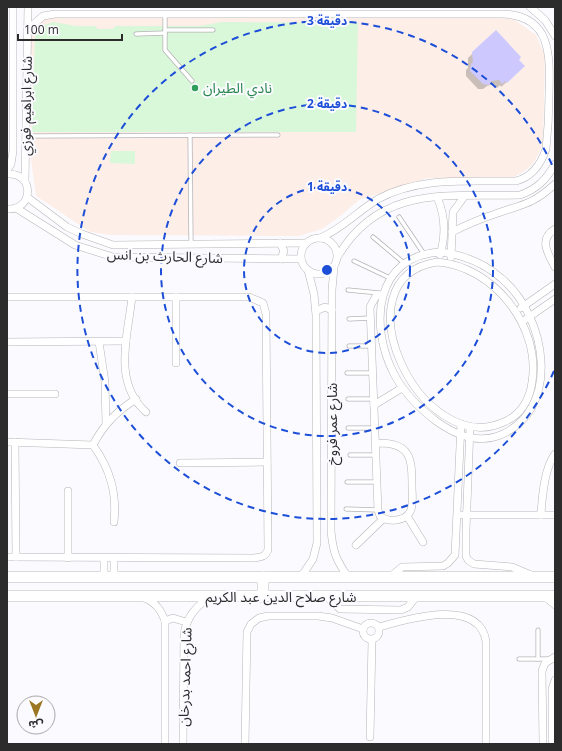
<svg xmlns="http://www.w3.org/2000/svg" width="562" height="751" font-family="'Open Sans','Noto Sans Arabic',sans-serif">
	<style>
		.commercial { fill: #fdeee8 }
		.green { fill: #d9f7d9 }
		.shadow { fill: #0003 }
		.building { fill: #cdc9fe }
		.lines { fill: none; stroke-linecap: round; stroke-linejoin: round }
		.lane-casing { stroke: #b5b4b8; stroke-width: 5 }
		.street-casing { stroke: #b5b4b8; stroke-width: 8 }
		.secondary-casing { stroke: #b5b4b8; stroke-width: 12 }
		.lane { stroke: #fff; stroke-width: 3.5 }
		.street { stroke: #fff; stroke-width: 7 }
		.secondary { stroke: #fff; stroke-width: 11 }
		.ring { fill: none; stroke: #1d4ed8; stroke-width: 2; stroke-dasharray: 7 5 }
		.leisure-dot { fill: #2e9e5b; stroke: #fbfbff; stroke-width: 1.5 }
		.labels { text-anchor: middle; stroke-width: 4; stroke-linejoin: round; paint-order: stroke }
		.leisure-label { font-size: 14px; fill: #27864d; stroke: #fbfbff; text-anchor: start }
		.street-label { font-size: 14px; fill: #2c2c2d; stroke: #fbfbff }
		.centre { fill: #1d4ed8; stroke: #fbfbff; stroke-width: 2 }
		.ring-label { font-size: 12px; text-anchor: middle; font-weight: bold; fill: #1d4ed8; stroke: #fbfbff; stroke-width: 4; stroke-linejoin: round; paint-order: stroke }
	</style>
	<rect width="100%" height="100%" fill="#fbfbff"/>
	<!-- commercial -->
	<path class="commercial" d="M493,17L515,20L536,35L545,55L543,142L539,153L533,164L523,172L512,178H428L359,200L339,217L322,229L299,236L110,235L90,232L36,196L28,139L29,33L43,18Z"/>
	<!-- green -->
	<g class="green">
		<path d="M53,22L76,26H96L97,29H113L115,26H200L222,22L358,23L356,132H32L35,36L42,26Z"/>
		<path d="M111,151H135V164L110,163Z"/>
	</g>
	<!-- shadow -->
	<path class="shadow" d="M473,53L518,60L519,71L501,87L500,85L497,88L494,84L487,86L483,89H478L466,76V70L468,68V58Z"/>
	<!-- building -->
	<path class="building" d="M496,30L521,57L519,60L525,66L507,83L505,81L502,84L499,80L492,81L489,85L483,84L470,71L471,64L473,62L472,52Z"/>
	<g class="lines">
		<!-- lane casing -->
		<g class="lane-casing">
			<g id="lane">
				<path d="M165,14V50L192,81"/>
				<path d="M165,30H213"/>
				<path d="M136,34L165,33"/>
				<path d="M190,135L191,244"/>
				<path d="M26,136L278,135"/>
				<path d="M399,217L424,254"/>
				<path d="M373,237L404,263"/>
				<path d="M354,261L390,278"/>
				<path d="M348,290L379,293"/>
				<path d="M349,319L370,318"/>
				<path d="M349,346H371"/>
				<path d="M347,373H373"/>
				<path d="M348,399H374"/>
				<path d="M348,428H375"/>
				<path d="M350,455H376"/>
				<path d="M347,482H377"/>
				<path d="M346,509L378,510"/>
				<path d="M519,659H548"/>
				<path d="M538,659V630"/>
			</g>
		</g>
		<!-- street casing -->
		<g class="street-casing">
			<g id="street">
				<path d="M530,7L545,20L555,36"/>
				<path d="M28,29L43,16L55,14H503C552,16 550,56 549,94C549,112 548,131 546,149C541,164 532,177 516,181C469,182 420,176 378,199C358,211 342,229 320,238"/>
				<path d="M7,170L11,164L13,151V7"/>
				<path d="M7,174C35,172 34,211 7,209"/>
				<path d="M25,181L28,7"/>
				<path d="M27,197L67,227L82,234L113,245L306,243"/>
				<path d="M437,197C445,215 446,235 440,255"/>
				<path d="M16,208L75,245L113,257L301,259"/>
				<path d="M555,229C538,239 548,254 555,267"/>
				<path d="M452,232C466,225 480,219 495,214C523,204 532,205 555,184"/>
				<circle cx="319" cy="256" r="18"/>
				<path d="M280,243L284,251L281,259"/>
				<path d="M441,252C463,255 484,263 501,278C548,317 562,412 498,436C475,444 454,434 436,421C419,408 404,393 394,374C369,326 374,255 441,252Z"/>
				<path d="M338,256C381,184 448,197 520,195C537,189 546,180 555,164"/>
				<path d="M451,257L453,212L464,197"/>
				<path d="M437,262C493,266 541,326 532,382C530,399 521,415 504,422C420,460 335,278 437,262Z"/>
				<path d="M334,267L332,290L331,531C333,552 336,560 348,577"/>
				<path d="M7,297H249L263,303L266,314L268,550C265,557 261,557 254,558L7,557"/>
				<path d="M132,297C128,335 112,382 146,412"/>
				<path d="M176,297V363"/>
				<path d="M521,308L555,284"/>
				<path d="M316,311L325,307L332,310"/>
				<path d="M522,322L555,299"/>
				<path d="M7,342L126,341"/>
				<path d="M99,342L105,382L106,424"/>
				<path d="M7,394H55"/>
				<path d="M374,405L402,388"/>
				<path d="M470,427L466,530V556L468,560L474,564L512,567L531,575"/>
				<path d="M7,442L93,445"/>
				<path d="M15,442L16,557"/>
				<path d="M376,443C411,442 412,458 412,487C412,494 414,505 410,512C405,521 388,523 380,516L378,510L370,307L376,296L383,294"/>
				<path d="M93,445C110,469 117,492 114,522"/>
				<path d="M93,445C104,424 117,411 136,399"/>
				<path d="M180,463L267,462"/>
				<path d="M68,491V558"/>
				<path d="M462,515H555"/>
				<path d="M541,515C542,498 544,468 555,454"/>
				<path d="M407,516L423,542"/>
				<path d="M356,545L383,519"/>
				<path d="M104,577V558"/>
				<path d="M114,577V558"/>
				<path d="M301,577L313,559L317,543L316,315L314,294L308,270"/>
				<path d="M390,577L402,567L443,566L448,563L455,555L461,424"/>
				<path d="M327,597L340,609L401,610L408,607L415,598"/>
				<path d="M545,597L555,605"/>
				<path d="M145,598C156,603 161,610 165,621V744"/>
				<path d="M165,621L173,618L186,622"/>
				<circle cx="371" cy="631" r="8"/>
				<path d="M379,627C407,619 479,597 486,641V744"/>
				<path d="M370,737L372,640"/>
				<path d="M183,744L184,634C187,617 195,607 210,597"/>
				<path d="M245,744L247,632L251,624L259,618L268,616H318L332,618L363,629"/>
				<path d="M543,744L542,671L545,663L555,657"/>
				<path d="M552,744V689L555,680"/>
			</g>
		</g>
		<!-- secondary casing -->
		<g class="secondary-casing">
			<g id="secondary">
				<path d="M7,577H555"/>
				<path d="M7,596H555"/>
				<path d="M263,597V577"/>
			</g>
		</g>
		<!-- lane -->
		<use href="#lane" class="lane"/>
		<!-- street -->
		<use href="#street" class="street"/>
		<!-- secondary -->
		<use href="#secondary" class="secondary"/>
	</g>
	<!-- distance rings -->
	<g class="ring">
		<circle cx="327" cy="270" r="83"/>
		<circle cx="327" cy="270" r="166"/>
		<path d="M554 371A249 249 0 1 1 554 169"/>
	</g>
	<!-- markers -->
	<circle class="leisure-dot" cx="195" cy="88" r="4"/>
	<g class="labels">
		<!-- leisure labels -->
		<g class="leisure-label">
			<text x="203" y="93">نادي الطيران</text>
		</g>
		<!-- street labels -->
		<g class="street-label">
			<text transform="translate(26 106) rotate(-89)" y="5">شارع ابراهيم فوزي</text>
			<text transform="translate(165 256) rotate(2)" y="5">شارع الحارث بن انس</text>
			<text transform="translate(332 424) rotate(-90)" y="5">شارع عمر فروخ</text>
			<text x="281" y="602">شارع صلاح الدين عبد الكريم</text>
			<text transform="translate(185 677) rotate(-88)" y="5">شارع احمد بدرخان</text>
		</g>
	</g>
	<circle cx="327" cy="270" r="6" class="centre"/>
	<g class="ring-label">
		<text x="327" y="25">3 دقيقة</text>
		<text x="327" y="108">2 دقيقة</text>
		<text x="327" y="191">1 دقيقة</text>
	</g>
	<!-- border -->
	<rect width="562" height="751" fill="none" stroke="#2c2c2d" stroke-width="16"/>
	<!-- north arrow -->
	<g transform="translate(36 715) rotate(180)"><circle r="19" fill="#fbfbff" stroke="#a8a8ab"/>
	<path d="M0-3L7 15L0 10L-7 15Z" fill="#9c7723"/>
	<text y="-6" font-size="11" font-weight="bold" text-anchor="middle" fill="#2c2c2d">ش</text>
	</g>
	<!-- scale -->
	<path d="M18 34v6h104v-6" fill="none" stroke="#2c2c2d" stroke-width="2"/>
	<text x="24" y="34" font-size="12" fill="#2c2c2d" stroke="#fbfbff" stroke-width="3" paint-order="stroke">100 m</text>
</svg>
